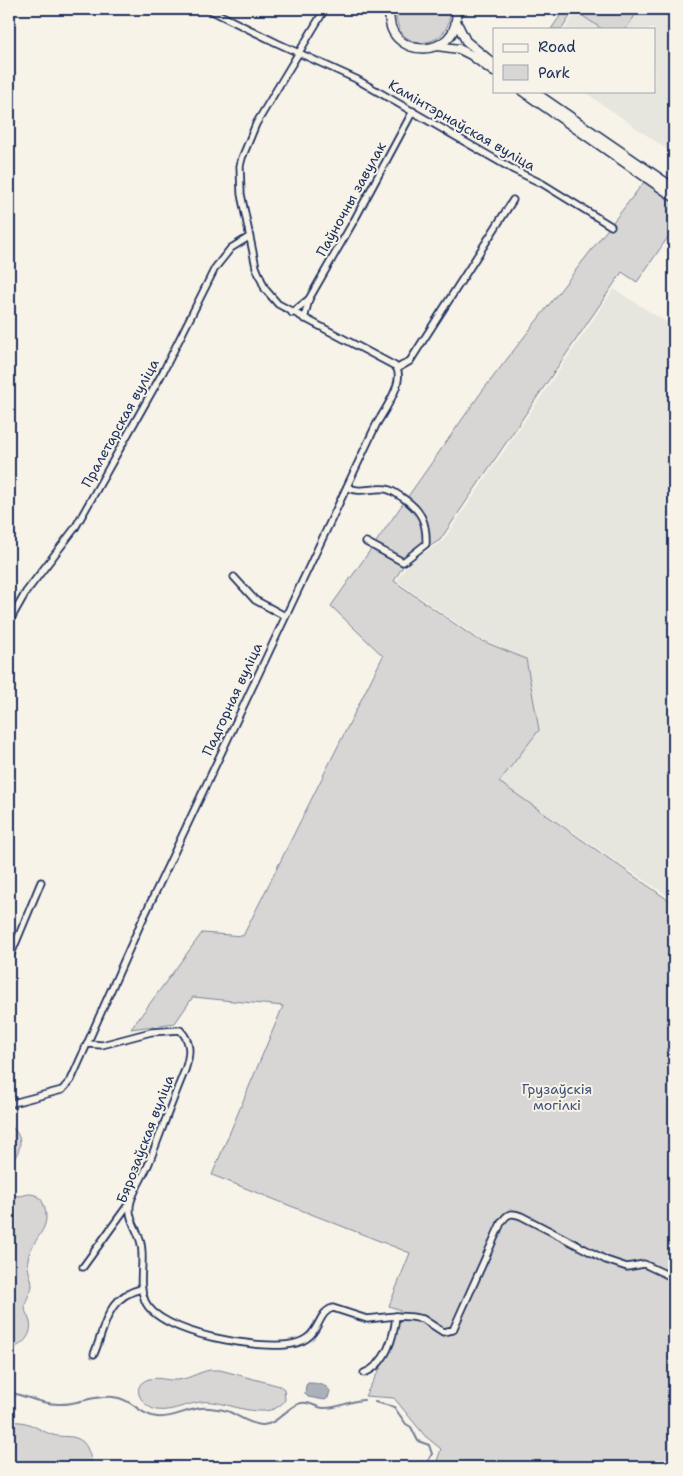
<svg xmlns="http://www.w3.org/2000/svg" width="683" height="1476" font-family="'Shantell Sans',sans-serif">
	<style>
		.built { fill: #e6e5de }
		.green { fill: #d7d6d4; stroke: #798299 }
		.water { fill: #acb0b9; stroke: #727c95 }
		.lines { fill: none; stroke-linecap: round; stroke-linejoin: round }
		.stream { stroke: #727c95; stroke-width: 2 }
		.minor-casing { stroke: #1b2f5e; stroke-width: 9 }
		.major-casing { stroke: #1b2f5e; stroke-width: 11 }
		.minor { stroke: #f7f3e8; stroke-width: 5.5 }
		.major { stroke: #f7f3e8; stroke-width: 8 }
		.labels { text-anchor: middle; stroke-width: 4; stroke-linejoin: round; paint-order: stroke }
		.street-label { font-size: 14px; fill: #1b2f5e; stroke: #f7f3e8 }
		.park-label { font-size: 14px; fill: #415076; stroke: #f7f3e8 }
	</style>
	<rect width="100%" height="100%" fill="#f7f3e8"/>
	<filter id="ink" filterUnits="userSpaceOnUse"><feTurbulence type="fractalNoise" baseFrequency=".02" numOctaves="2"/><feDisplacementMap in="SourceGraphic" scale="10" xChannelSelector="R" yChannelSelector="G"/><feConvolveMatrix kernelMatrix="1 2 1 2 8 2 1 2 1" color-interpolation-filters="sRGB"/></filter>
	<g filter="url(#ink)">
		<!-- built -->
		<g class="built">
			<path d="M577,9L616,29H565Z"/>
			<path d="M638,9H674V154L583,91H654V29H624Z"/>
			<path d="M614,289L674,327V900L499,782L539,730L526,659L477,637L397,581L409,562L443,541Z"/>
		</g>
		<!-- green -->
		<g class="green">
			<path d="M396,9H449C456,48 394,59 396,9Z"/>
			<path d="M565,9H639L626,29H602L574,10L562,29H551Z"/>
			<path d="M644,182L674,203V231L673,230L637,282L622,272L440,540L406,561L394,581L475,638L526,659L539,730L499,782L674,904V1467H495L469,1464L466,1467H435L441,1449L425,1436L394,1398L365,1396L393,1345L400,1310L389,1306L410,1253L212,1175L283,1006L193,997L175,1023L131,1029L202,933L243,936L383,656L331,606L480,394Z"/>
			<path d="M9,1125C25,1136 22,1152 9,1164Z"/>
			<path d="M28,1194C35,1194 40,1196 43,1203C54,1230 32,1236 28,1259C26,1268 32,1277 32,1286C31,1293 25,1300 25,1308C25,1313 29,1317 30,1322C33,1336 21,1347 9,1349V1195L21,1196Z"/>
			<path d="M210,1370H220L280,1386L284,1389L285,1400C270,1422 234,1405 213,1402C192,1399 175,1413 156,1410C145,1407 131,1391 143,1382C152,1375 164,1380 173,1380C186,1381 198,1372 210,1370Z"/>
			<path d="M9,1422C31,1420 35,1429 53,1435C63,1438 74,1434 83,1442C89,1448 91,1459 92,1467H9Z"/>
		</g>
		<!-- water -->
		<path class="water" d="M308,1383C316,1383 326,1384 330,1391L328,1398L325,1400L308,1397L305,1394L306,1385Z"/>
		<g class="lines">
			<!-- stream -->
			<g class="stream">
				<path d="M9,1392C25,1396 44,1405 61,1404C79,1404 93,1395 113,1397C133,1399 139,1415 157,1417C175,1419 190,1406 209,1408C215,1409 222,1409 227,1411C238,1415 250,1425 263,1425C278,1424 285,1409 298,1404C307,1400 315,1407 323,1408C339,1409 350,1400 364,1400"/>
				<path d="M375,1402L394,1407L406,1424L411,1427L418,1441L429,1445L432,1454L428,1461L427,1467"/>
			</g>
			<!-- minor casing -->
			<g class="minor-casing">
				<g id="minor">
					<path d="M208,9L277,43L356,79L514,170L543,184L611,226"/>
					<path d="M292,313L309,299L356,217L413,111"/>
					<path d="M304,319L309,299"/>
					<path d="M398,368L410,361L513,200"/>
					<path d="M347,487C360,494 372,487 386,489C392,490 397,494 403,498C421,510 427,522 426,544L403,562L366,542"/>
					<path d="M234,577L255,600L285,616"/>
					<path d="M9,622L26,592L75,528L163,372L215,268L231,248L249,237"/>
					<path d="M9,959L41,882"/>
					<path d="M88,1044L102,1045L151,1032L180,1030C192,1042 190,1055 185,1070C172,1101 161,1132 149,1163C144,1175 135,1188 131,1201C126,1218 138,1228 141,1244C145,1263 137,1282 145,1301C159,1334 260,1350 292,1344C322,1339 315,1313 333,1308L367,1319L396,1316L412,1317L423,1319L443,1332L453,1330L501,1223C507,1214 510,1212 521,1216L606,1260L627,1267L644,1264L674,1278"/>
					<path d="M9,1104L62,1090L71,1080L140,925L376,425C384,411 407,379 395,366L278,304L265,289L256,267L241,194L240,166L242,158L256,124L325,9"/>
					<path d="M83,1267L130,1202"/>
					<path d="M94,1354C106,1326 106,1297 141,1289"/>
					<path d="M364,1373C386,1365 394,1337 396,1316"/>
				</g>
			</g>
			<!-- major casing -->
			<g class="major-casing">
				<g id="major">
					<path d="M390,9C382,61 463,62 456,9"/>
					<path d="M456,21L466,41L494,64"/>
					<path d="M437,46L459,49L471,55L494,72"/>
					<path d="M522,91L674,197"/>
					<path d="M533,91L674,188"/>
				</g>
			</g>
			<!-- minor -->
			<use href="#minor" class="minor"/>
			<!-- major -->
			<use href="#major" class="major"/>
		</g>
	</g>
	<g class="labels">
		<!-- street labels -->
		<g class="street-label">
			<text transform="translate(462 125) rotate(30)" y="5">Камінтэрнаўская вуліца</text>
			<text transform="translate(351 199) rotate(-61)" y="5">Паўночны завулак</text>
			<text transform="translate(120 423) rotate(-61)" y="5">Пралетарская вуліца</text>
			<text transform="translate(232 699) rotate(-65)" y="5">Падгорная вуліца</text>
			<text transform="translate(145 1139) rotate(-69)" y="5">Бярозаўская вуліца</text>
		</g>
		<!-- park labels -->
		<g class="park-label">
			<text x="557" y="1094">Грузаўскія<tspan x="557" dy="16">могілкі</tspan></text>
		</g>
	</g>
	<!-- margin -->
	<rect width="683" height="1476" fill="none" stroke="#f7f3e8" stroke-width="30"/>
	<rect x="15" y="15" width="653" height="1446" fill="none" stroke="#1b2f5e" stroke-width="2" filter="url(#ink)"/>
	<!-- legend -->
	<rect x="493" y="28" width="162" height="65" fill="#f7f3e8" stroke="#9fa5b1"/>
	<rect x="503" y="44" width="25" height="8" fill="#f7f3e8" stroke="#9fa5b1"/>
	<text x="538" y="52" font-size="15" fill="#1b2f5e">Road</text>
	<rect x="503" y="65" width="25" height="15" fill="#d7d6d4" stroke="#9fa5b1"/>
	<text x="538" y="78" font-size="15" fill="#1b2f5e">Park</text>
</svg>
